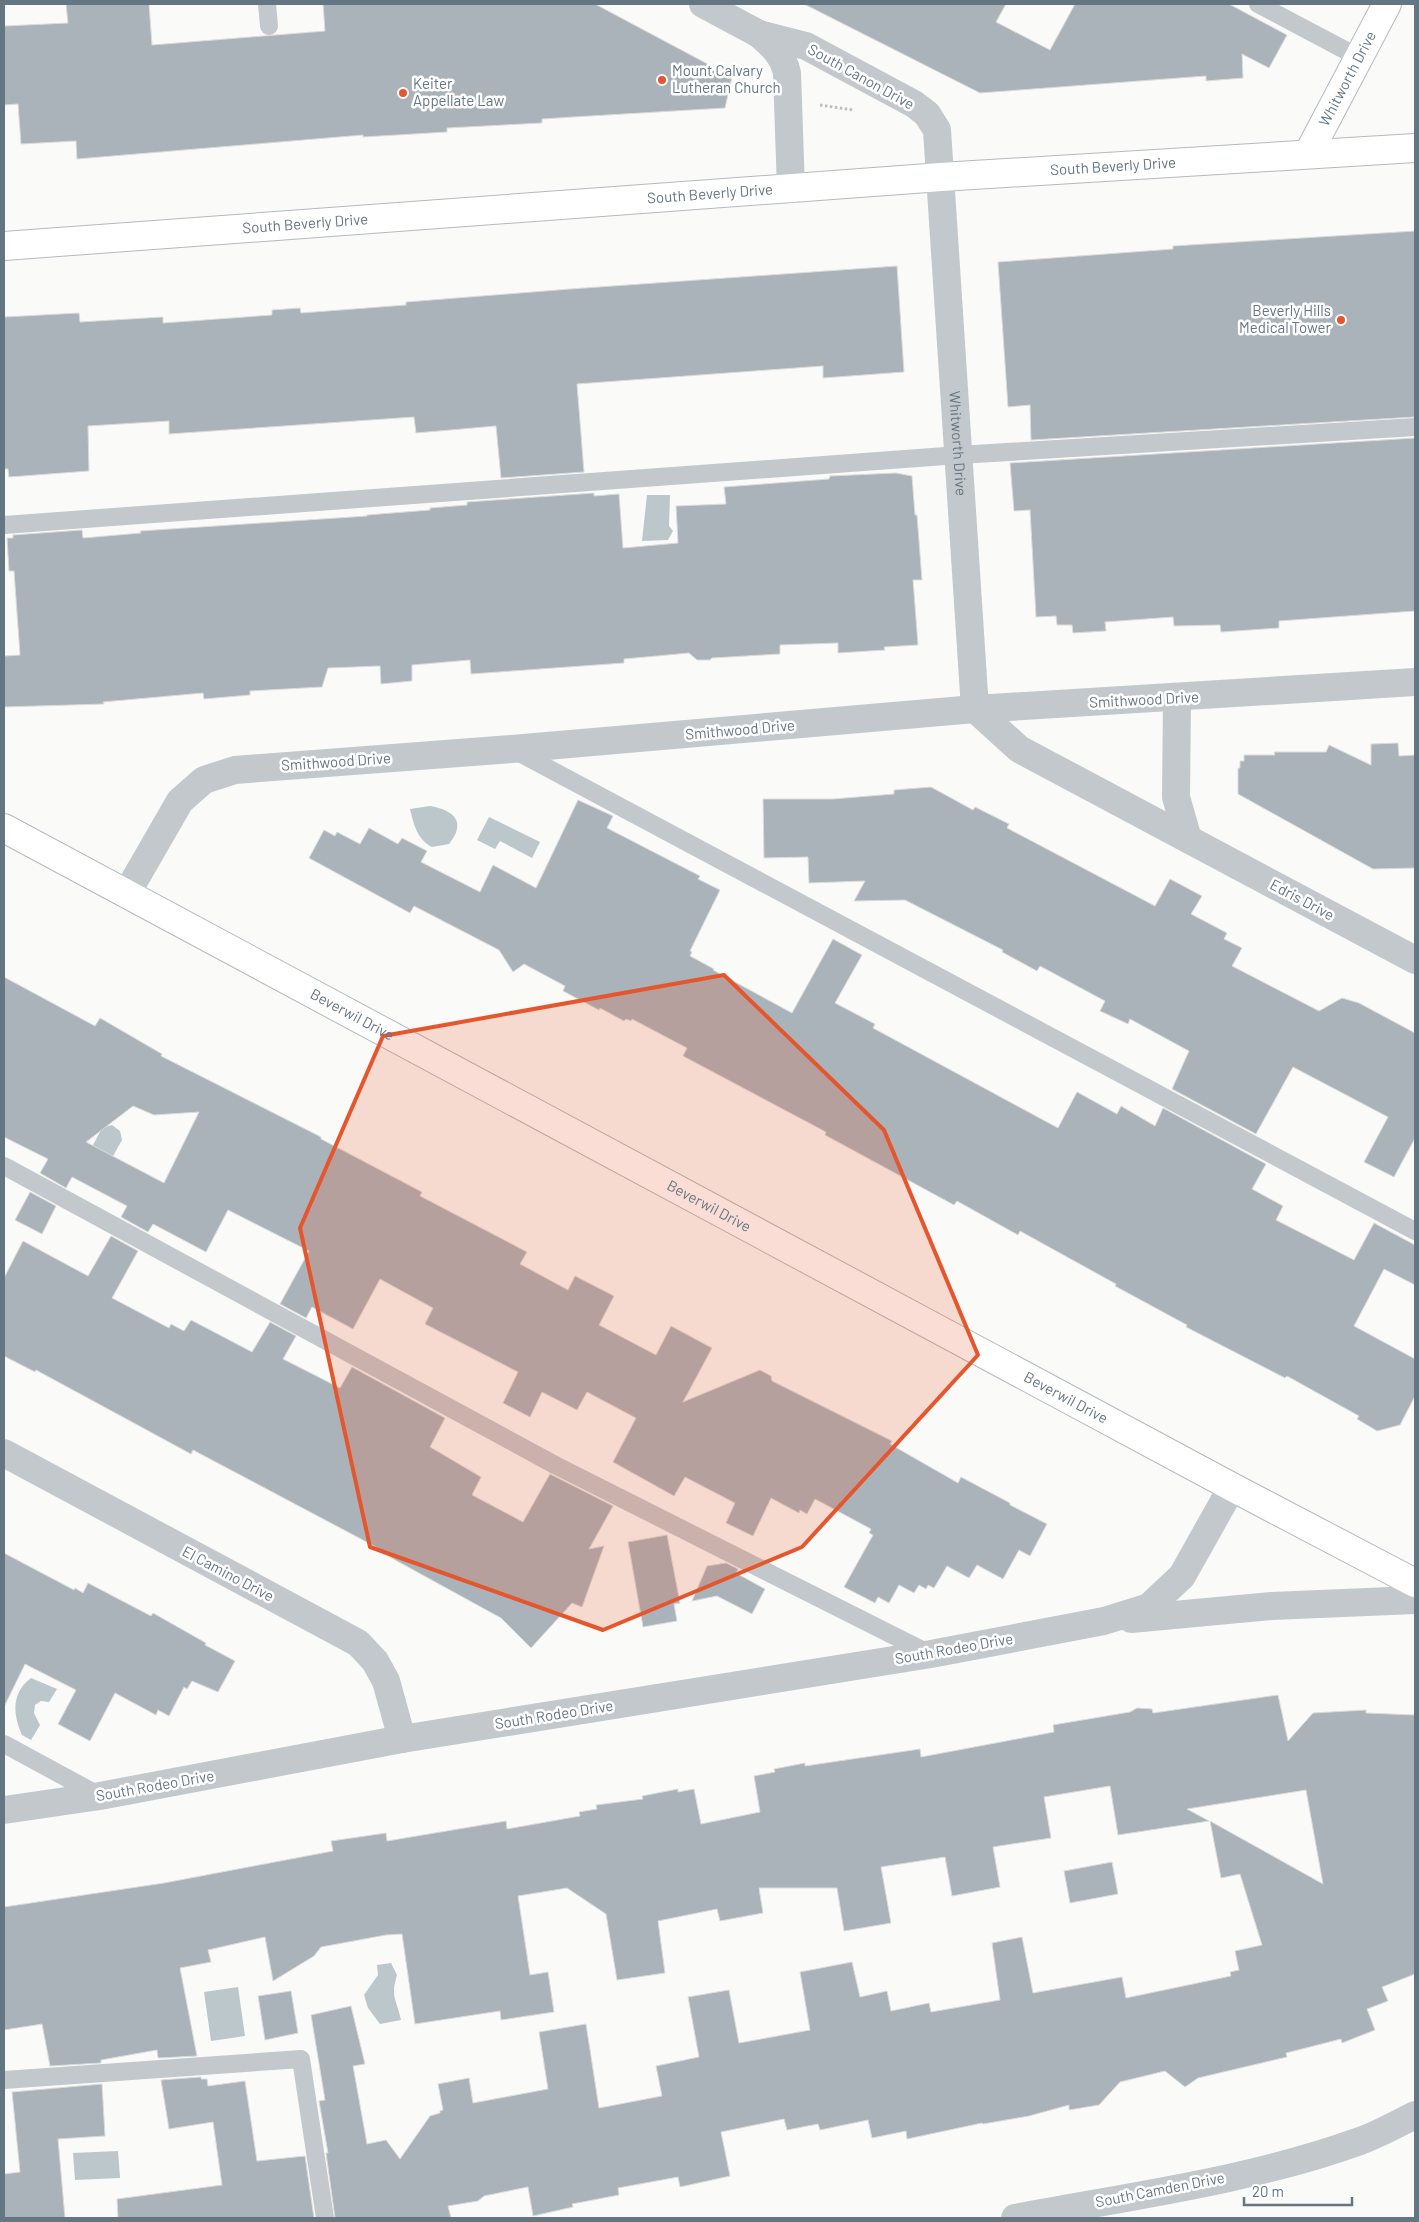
<svg xmlns="http://www.w3.org/2000/svg" width="1419" height="2222" font-family="Barlow,sans-serif">
	<style>
		.water { fill: #bbc7cb }
		.building { fill: #aab3b9; stroke: #dcdcda; fill-rule: evenodd }
		.lines { fill: none; stroke-linecap: round; stroke-linejoin: round }
		.secondary-casing { stroke: #b3babf; stroke-width: 30 }
		.path { stroke: #bbbfc2; stroke-width: 3; stroke-dasharray: 2.5 2.5; stroke-linecap: butt }
		.lane { stroke: #c3c8cc; stroke-width: 18 }
		.street { stroke: #c3c8cc; stroke-width: 28 }
		.secondary { stroke: #fff; stroke-width: 28 }
		.marked { fill: #e4572e; fill-opacity: 0.2; stroke: #e4572e; stroke-width: 4; stroke-linejoin: round }
		.poi-dot { fill: #e4572e; stroke: #fff; stroke-width: 2 }
		.labels { text-anchor: middle; stroke-width: 5; stroke-linejoin: round; paint-order: stroke }
		.poi-label { font-size: 15px; fill: #657683; stroke: #fff; text-anchor: start }
		.street-label { font-size: 15px; fill: #657683; stroke: #fff }
	</style>
	<rect width="100%" height="100%" fill="#fafaf8"/>
	<!-- water -->
	<g class="water">
		<path d="M647,495H670L669,526L673,531L668,540L642,541Z"/>
		<path d="M430,806C454,810 467,822 449,844L432,847C417,839 414,825 410,809Z"/>
		<path d="M489,817L540,842L532,858L500,841L495,849L477,840Z"/>
		<path d="M112,1125L120,1131L122,1140L100,1179L85,1160L102,1128Z"/>
		<path d="M31,1678L57,1689L49,1702L41,1701L35,1705L34,1713L40,1725L31,1740L22,1735C13,1714 11,1693 31,1678Z"/>
		<path d="M391,1963L397,1975C390,1997 397,2000 401,2020L380,2024L368,2008L364,1995L378,1975L377,1965Z"/>
		<path d="M238,1987L245,2036L211,2041L204,1992Z"/>
		<path d="M118,2151L120,2178L75,2180L73,2153Z"/>
	</g>
	<!-- building -->
	<g class="building">
		<path d="M66,4H149L152,45L325,31L323,4H595L732,77L725,108L573,117L542,119V123L447,128V132L363,137V135L77,159L76,141L21,144L18,104L4,105V26L68,23Z"/>
		<path d="M804,4H1006L996,22L1050,50L1075,4H1229L1287,35L1269,68L1242,54L1243,78L1206,81V76L980,93Z"/>
		<path d="M1415,231V417L1031,440L1030,405L1008,407L998,262L1173,249V246Z"/>
		<path d="M897,266L904,372L823,378V366L577,384L584,472L501,478L496,426L416,433L414,417L169,434V421L88,426L89,471L9,477L8,469H4V317L79,313L80,322L163,317V323L272,315V310L300,308L301,313L406,305V302L570,289Z"/>
		<path d="M1415,438V611L1279,621V628L1221,632L1220,625L1174,626L1173,617L1105,622L1106,631L1073,633L1072,625H1057L1056,616L1036,617L1030,510L1014,511L1010,463Z"/>
		<path d="M896,473L912,476L915,515H917L922,580H913L918,645L884,647L885,650L838,653V643L780,645V654L712,658L710,660H697L689,653L624,659V663L471,674L470,660L412,665V681L381,684L380,666L328,668L322,687L250,691V695L204,699L203,693L103,702L104,704L4,707V656L20,655L14,571H9L7,538H13V535L82,530L83,538L141,533L140,531L367,516V515L430,510V508L467,505V502L594,493V496L619,494L623,548L678,543L676,506L726,504L724,487L829,479L830,476Z"/>
		<path d="M1398,743L1399,756L1415,755V868L1373,869L1238,794V768H1240V761H1244V755H1275L1274,752H1326L1329,745L1371,765V744Z"/>
		<path d="M931,787L973,810L975,807L1009,824L1007,828L1155,906L1170,879L1202,896L1191,914L1227,933L1224,939L1242,948L1232,966L1319,1011L1342,998L1359,1003L1415,1033V1138L1394,1177L1364,1162L1388,1117L1293,1067L1256,1134L1172,1089L1189,1051L1130,1019L1128,1024L1100,1011L1105,1001L1040,966L1037,971L1002,952L1003,950L905,900L854,901L865,881L809,883L808,857L764,858L763,799H833L894,794V790Z"/>
		<path d="M578,800L613,816L607,828L700,876L698,879L720,890L690,951L692,952L690,956L714,969L713,970L792,1013L833,939L862,955L835,1003L875,1024L873,1028L1058,1128L1077,1092L1117,1114L1121,1106L1155,1126L1163,1108L1266,1164L1252,1189L1283,1206L1276,1220L1354,1260L1374,1223L1415,1245V1285L1384,1269L1354,1326L1415,1359V1396L1400,1425L1377,1431L1357,1419L1359,1416L1287,1376L1285,1378L1186,1327L1187,1325L1115,1286L1116,1284L1020,1231L1018,1235L957,1201L954,1205L825,1135L826,1132L683,1056L687,1048L632,1019L631,1021L626,1019L624,1021L600,1008L599,1010L563,991L565,986L524,964L513,972L499,950L414,906L410,913L309,858L324,830L335,836L337,832L360,844L369,828L398,844L402,838L427,851L421,862L480,892L493,865L536,888Z"/>
		<path d="M4,977L95,1026L100,1018L162,1054L161,1056L321,1137V1139L422,1192L420,1196L527,1252L520,1264L568,1290L575,1276L614,1296L599,1325L656,1355L671,1326L712,1348L683,1402L760,1370L771,1376L772,1381L892,1441L890,1444L958,1483L961,1477L1010,1503V1505L1047,1524L1030,1556L1019,1550L1003,1579L977,1565L969,1578L947,1566L934,1588L928,1585L926,1589L919,1585L914,1593L899,1585L889,1603L878,1597L875,1603L844,1587L873,1535L869,1533L871,1529L815,1499L807,1514L800,1510L799,1513L771,1498L753,1536L726,1523L735,1503L685,1477L674,1496L613,1462L636,1418L587,1392L577,1410L542,1392L530,1417L503,1403L518,1372L425,1324L433,1308L380,1279L353,1329L312,1307L306,1318L280,1304L309,1251L228,1210L206,1252L153,1224L148,1232L121,1217L127,1206L72,1177L66,1188L40,1173L48,1159L4,1137ZM133,1106L154,1115L199,1112L164,1183L86,1142Z"/>
		<path d="M30,1192L56,1206L42,1234L15,1220Z"/>
		<path d="M111,1236L138,1251L112,1298L169,1328L171,1324L184,1331L191,1320L252,1352L270,1322L296,1336L283,1359L340,1388L352,1367L445,1418L430,1447L481,1477L472,1495L523,1522L550,1474L613,1506L589,1549L604,1546L582,1607L572,1603L531,1648L501,1618L377,1550L378,1548L193,1450L191,1454L36,1370L35,1372L4,1356V1278L23,1241L88,1276Z"/>
		<path d="M667,1535L680,1603L674,1604L677,1621L643,1627L628,1542Z"/>
		<path d="M4,1553L74,1590L75,1588L83,1593L88,1583L151,1616L153,1613L206,1643L205,1645L235,1661L218,1692L192,1681L187,1689L184,1687L169,1716L158,1710L156,1715L115,1693L90,1741L58,1724L76,1690L25,1664L4,1707Z"/>
		<path d="M726,1563L738,1569L736,1573L765,1589L752,1614L717,1596L692,1601L707,1566Z"/>
		<path d="M1278,1695L1288,1741L1313,1713L1366,1710V1713L1415,1715V1974L1382,1987L1388,2001L1367,2009L1375,2030L1342,2043L1341,2039L1286,2053L1287,2057L1198,2078L1185,2087L1165,2071L1120,2082L1099,2105L1069,2110V2105L1029,2116L983,2124L982,2123L907,2139L906,2131L872,2138L868,2120L820,2130L818,2124L787,2130L784,2119L721,2132L730,2176L680,2187L678,2177L618,2188L619,2195L572,2204L573,2207L533,2216L528,2187L484,2196L478,2201L448,2206L451,2218H335L326,2153H328L319,2101L325,2100L311,2015L351,2006L365,2064L353,2066L367,2144L386,2140L400,2159L430,2116L440,2113V2111L443,2110L438,2084L469,2078L473,2103L548,2089L539,2032L586,2024L599,2108L662,2096L656,2066L699,2057L688,1997L729,1990L739,2043L810,2030L800,1972L852,1962L860,1997L887,1991L891,2011L929,2003L931,2012L1000,2000L992,1943L1022,1937L1033,1993L1122,1977L1126,1998L1231,1976L1230,1972L1239,1970L1235,1951L1262,1945L1240,1874L1221,1878L1210,1821L1323,1884L1306,1790L1187,1809L1209,1821L1118,1835L1110,1786L1044,1797L1051,1838L993,1847L1000,1887L952,1896L945,1857L881,1867L891,1923L844,1931L837,1888H759L763,1913L720,1921L717,1909L658,1921L665,1973L617,1980L606,1914L567,1888L518,1896L530,1975L548,1972L554,2012L501,2020L500,2011L415,2024L402,1934L386,1935L321,1947L314,1956L273,1981L265,1937L208,1950L211,1962L180,1968L197,2056L158,2058L157,2050L101,2060V2063L50,2066L42,2024L4,2030V1907L164,1883L333,1851L331,1841L386,1833L387,1841L506,1821L507,1829L580,1816L579,1812L597,1809L596,1805L643,1799L642,1796L678,1789V1792L694,1789L701,1824L760,1812L754,1776L775,1772L774,1769L805,1763V1766L920,1749L921,1757L1054,1732L1053,1725L1130,1712L1137,1708L1152,1709L1153,1713Z"/>
		<path d="M1112,1862L1118,1894L1070,1903L1064,1871Z"/>
		<path d="M291,1991L298,2033L265,2040L258,1996Z"/>
		<path d="M201,2077V2079H207L208,2086L245,2081L257,2161L305,2156L314,2218H118L117,2199L222,2185L213,2122L169,2129L161,2080Z"/>
		<path d="M102,2084L105,2136L58,2139L65,2218H4V2174L20,2172L12,2092Z"/>
	</g>
	<g class="lines">
		<!-- secondary casing -->
		<g class="secondary-casing">
			<g id="secondary">
				<path id="s2" d="M1308,154L1387,4"/>
				<path id="s3" d="M4,246L941,177L1415,148"/>
				<path id="s4" d="M4,828L1232,1487L1415,1583"/>
			</g>
		</g>
		<!-- path -->
		<path class="path" d="M820,105L853,110"/>
		<!-- lane -->
		<g class="lane">
			<path d="M267,4L269,26"/>
			<path d="M1258,4L1358,57"/>
			<path d="M4,525L959,455L1415,427"/>
			<path d="M514,750L1415,1231"/>
			<path d="M4,1166L555,1465L930,1654"/>
			<path d="M4,1744L100,1796"/>
			<path d="M4,2080L301,2059L325,2218"/>
		</g>
		<!-- street -->
		<g class="street">
			<path id="s1" d="M703,4L759,34L806,46L914,104L927,114L937,130L975,709"/>
			<path d="M759,34C773,46 783,55 787,73L791,189"/>
			<path d="M1177,698L1176,797L1188,839"/>
			<path d="M975,709L1019,749L1415,960"/>
			<path d="M127,893L180,801L204,780L235,770L512,749L975,709L1415,682"/>
			<path d="M4,1453L358,1643L375,1661L386,1681L402,1739"/>
			<path d="M1131,1619L1272,1606L1415,1600"/>
			<path d="M4,1810L100,1796L402,1739L931,1654L1104,1621L1149,1607L1182,1576L1232,1487"/>
			<path d="M1015,2218C1130,2196 1249,2181 1360,2141C1379,2134 1397,2124 1415,2115"/>
		</g>
		<!-- secondary -->
		<use href="#secondary" class="secondary"/>
	</g>
	<!-- marked area -->
	<path class="marked" d="M724,975L884,1130L978,1355L802,1547L603,1630L370,1547L300,1228L383,1036Z"/>
	<!-- markers -->
	<g class="poi-dot">
		<circle cx="662" cy="80" r="5"/>
		<circle cx="403" cy="93" r="5"/>
		<circle cx="1341" cy="320" r="5"/>
	</g>
	<g class="labels">
		<!-- poi labels -->
		<g class="poi-label">
			<text x="672" y="76">Mount Calvary<tspan x="672" dy="17">Lutheran Church</tspan></text>
			<text x="413" y="89">Keiter<tspan x="413" dy="17">Appellate Law</tspan></text>
			<text x="1331" y="316" text-anchor="end">Beverly Hills<tspan x="1331" dy="17">Medical Tower</tspan></text>
		</g>
		<!-- street labels -->
		<g class="street-label">
			<text transform="translate(861 77) rotate(29)" y="5">South Canon Drive</text>
			<text dy="5" stroke="none"><textPath href="#s2" startOffset="85">Whitworth Drive</textPath></text>
			<text dy="5" stroke="none"><textPath href="#s3" startOffset="1112">South Beverly Drive</textPath></text>
			<text dy="5" stroke="none"><textPath href="#s3" startOffset="708">South Beverly Drive</textPath></text>
			<text dy="5" stroke="none"><textPath href="#s3" startOffset="302">South Beverly Drive</textPath></text>
			<text dy="5" stroke="none"><textPath href="#s1" startOffset="584">Whitworth Drive</textPath></text>
			<text transform="translate(1144 700) rotate(-3)" y="5">Smithwood Drive</text>
			<text transform="translate(740 730) rotate(-5)" y="5">Smithwood Drive</text>
			<text transform="translate(336 762) rotate(-4)" y="5">Smithwood Drive</text>
			<text transform="translate(1302 900) rotate(28)" y="5">Edris Drive</text>
			<text dy="5" stroke="none"><textPath href="#s4" startOffset="395">Beverwil Drive</textPath></text>
			<text dy="5" stroke="none"><textPath href="#s4" startOffset="800">Beverwil Drive</textPath></text>
			<text dy="5" stroke="none"><textPath href="#s4" startOffset="1205">Beverwil Drive</textPath></text>
			<text transform="translate(228 1574) rotate(28)" y="5">El Camino Drive</text>
			<text transform="translate(954 1649) rotate(-10)" y="5">South Rodeo Drive</text>
			<text transform="translate(554 1715) rotate(-9)" y="5">South Rodeo Drive</text>
			<text transform="translate(155 1786) rotate(-10)" y="5">South Rodeo Drive</text>
			<text transform="translate(1160 2190) rotate(-11)" y="5">South Camden Drive</text>
		</g>
	</g>
	<!-- border -->
	<rect width="1419" height="2222" fill="none" stroke="#657683" stroke-width="10"/>
	<!-- scale -->
	<path d="M1244 2197v8h108v-8" fill="none" stroke="#657683" stroke-width="2.5"/>
	<text x="1252" y="2197" font-size="15" fill="#657683" stroke="#ffffff" stroke-width="4" paint-order="stroke">20 m</text>
</svg>
